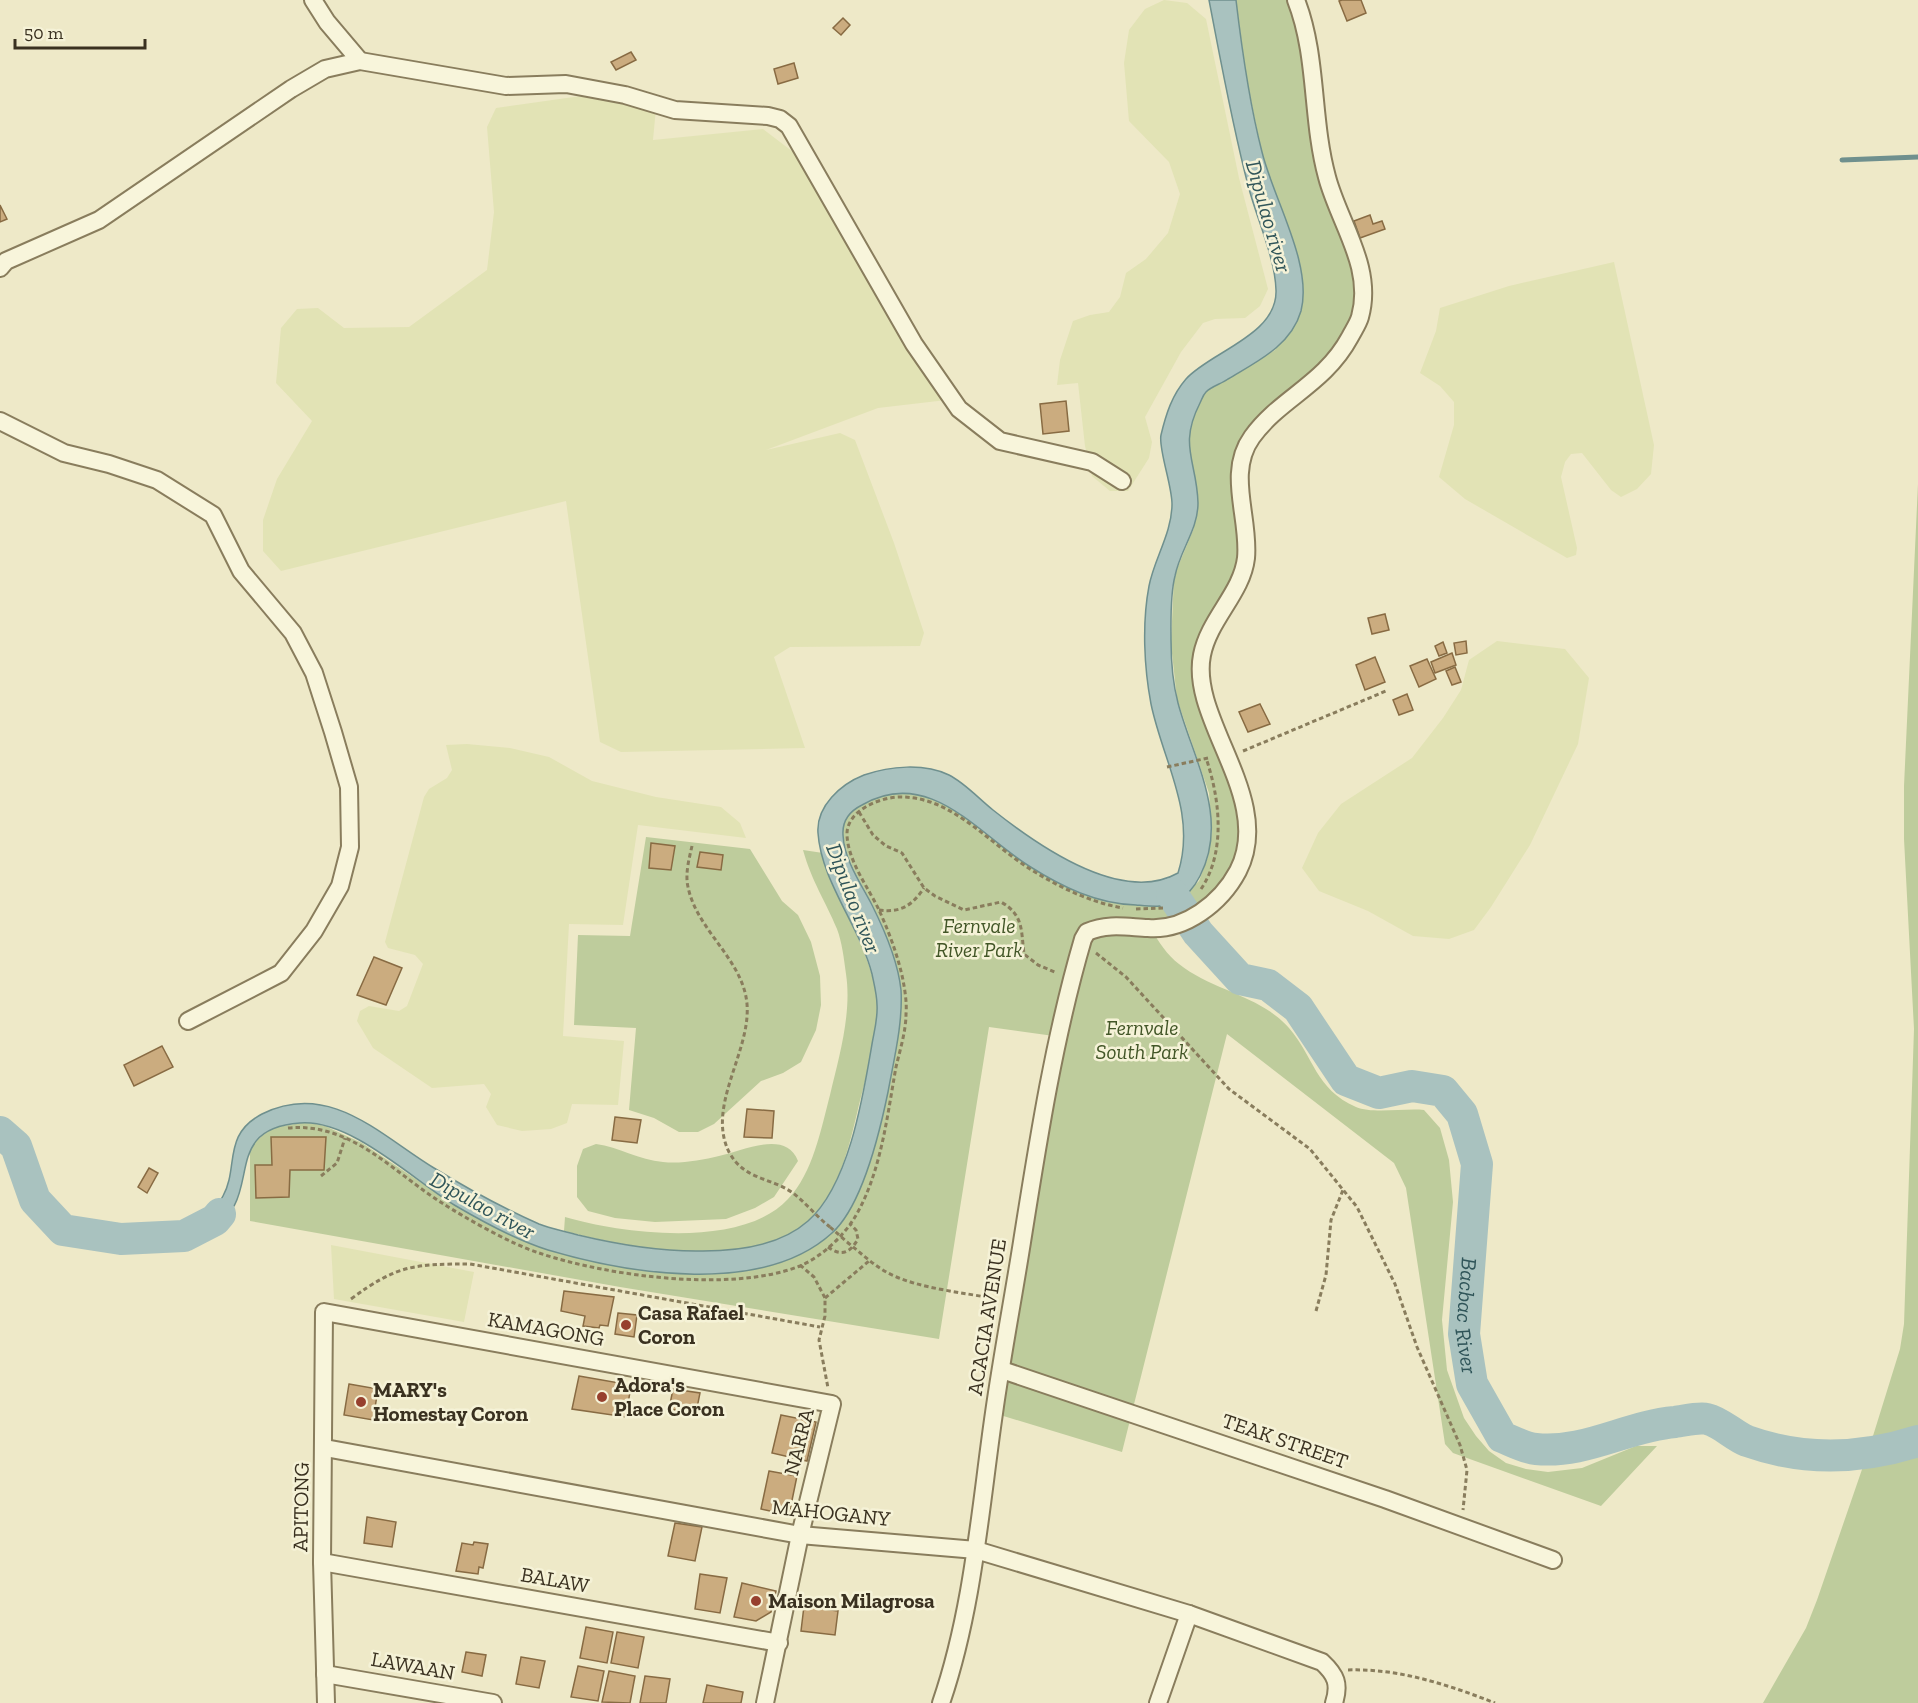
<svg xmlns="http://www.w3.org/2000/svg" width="1918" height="1703" font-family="'Zilla Slab',serif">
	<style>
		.farmland { fill: #e2e3b5 }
		.green { fill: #becc9c }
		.water { fill: #a9c2bf; stroke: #6f908e; stroke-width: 1.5 }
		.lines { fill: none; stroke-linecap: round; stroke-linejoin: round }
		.stream { stroke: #6f908e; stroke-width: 5 }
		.river { stroke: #a9c2bf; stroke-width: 32 }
		.building { fill: #cbac7f; stroke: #886b43; stroke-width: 1.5 }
		.minor-casing { stroke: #897d5d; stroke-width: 20 }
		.path { stroke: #897d5d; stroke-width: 3; stroke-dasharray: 4.5 3; stroke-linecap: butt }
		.minor { stroke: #f8f5db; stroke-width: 16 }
		.path-bridge { stroke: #897d5d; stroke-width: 3; stroke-dasharray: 4.5 3; stroke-linecap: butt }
		.poi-dot { fill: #97402e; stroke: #f5f2d7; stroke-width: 2 }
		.labels { text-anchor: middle; stroke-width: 5; stroke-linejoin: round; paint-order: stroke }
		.park-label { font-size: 21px; font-style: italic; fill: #425627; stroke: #f5f2d7 }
		.poi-label { font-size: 21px; font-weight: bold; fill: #3a3120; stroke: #f5f2d7; text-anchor: start }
		.street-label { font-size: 21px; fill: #3a3120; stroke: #f5f2d7 }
		.water-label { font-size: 22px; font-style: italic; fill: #305559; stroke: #f5f2d7 }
	</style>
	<rect width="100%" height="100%" fill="#eee9c8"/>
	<!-- farmland -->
	<g class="farmland">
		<path d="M1164,0L1187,3L1206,19L1239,178L1268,289L1260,306L1245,318L1215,319L1203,323L1181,352L1145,417L1152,442L1149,458L1128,491H1110L1092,476L1085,446L1078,383L1057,385L1060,360L1073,321L1090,315L1109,312L1120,297L1126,273L1146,259L1168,233L1180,194L1169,162L1129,121L1124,63L1129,30L1145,9Z"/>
		<path d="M588,95L656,108L653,140L763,129L801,158L955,399L878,408L766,450L840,433L855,440L894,543L924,633L920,646L790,647L774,657L805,748L621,752L600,742L566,501L281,571L263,551V520L277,479L312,421L276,383L281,328L297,309L318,308L344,328L409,327L487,270L494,212L487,127L496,108Z"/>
		<path d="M1614,262L1654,445L1651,474L1637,489L1621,497L1611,490L1582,453L1571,454L1565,462L1561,477L1577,548L1576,555L1567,558L1465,499L1439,477L1454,425V402L1440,386L1420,373L1436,331L1440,308L1509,286Z"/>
		<path d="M1497,641L1565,649L1589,678L1578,744L1530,845L1491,907L1474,930L1449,939L1413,936L1368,911L1319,891L1302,868L1318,833L1341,804L1412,758L1443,718L1461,690L1469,660Z"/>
		<path d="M467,744L510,748L549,757L592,781L656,797L721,807L740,823L746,838L638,825L623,925L569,924L563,1036L624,1041L618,1105L572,1104L567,1123L551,1129L522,1131L497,1125L486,1107L491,1094L484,1084L432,1088L373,1048L357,1021L360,1011L369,1006L399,1011L407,1006L423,964L415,955L388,948L385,942L424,797L429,789L447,778L452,770L446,745Z"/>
		<path d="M331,1245L474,1272L464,1322L334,1299Z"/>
	</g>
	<!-- green -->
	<g class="green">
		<path d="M1236,0H1296L1327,177L1364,279L1342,352L1268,419L1241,461L1246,561L1214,620L1204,692L1243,796L1247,847L1205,911L1151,929C1159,942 1167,955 1179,964C1213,991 1260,995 1289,1028C1314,1057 1315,1089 1356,1107C1372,1114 1405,1108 1424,1110L1440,1128L1449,1160L1453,1202L1442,1320L1447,1370L1464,1418L1476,1436L1489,1451L1506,1463L1526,1469L1548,1472L1582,1468L1636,1446H1657L1601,1506L1453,1453L1445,1444L1406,1188L1394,1163L1227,1034L1122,1452L997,1414L1061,1037L989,1027L939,1339L620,1287L250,1221V1146L272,1128L306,1122L325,1126L362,1143L453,1204L497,1228L543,1248L768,1266L803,1253L832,1233L901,987C894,962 888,938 877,914C865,888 847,864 843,835C841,822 850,812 860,806C877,796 898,790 917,793C944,797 965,819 986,835C1014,856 1042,877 1074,891C1109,906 1140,904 1177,902L1199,881L1208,857L1212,830L1209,793L1177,699L1171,644L1174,576L1194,528V476L1187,444L1193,418L1205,392L1275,350L1301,309L1303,279L1295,246L1277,202L1262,154L1246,76Z"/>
		<path d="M1918,484V1703H1763L1806,1628L1817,1600L1868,1452L1900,1349L1904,1324L1914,1029L1904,839V786Z"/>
		<path d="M646,837L750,849L782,901L798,915L811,942L820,976L821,1005L816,1030L801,1062L783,1073L761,1081L714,1124L698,1132H679L654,1118L629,1110L636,1028L574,1025L578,935L630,936Z"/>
		<path d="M803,850L823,853C836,906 873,950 878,1006C880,1030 864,1084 858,1109C849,1147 839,1192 809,1220C753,1274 630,1248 564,1231L565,1217C623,1234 742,1249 788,1199C813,1173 821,1129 830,1095C839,1057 852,1013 846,974C844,959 842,942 837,929C825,900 812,882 803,850Z"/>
		<path d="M596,1144C619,1147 639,1160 663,1162C681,1164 702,1160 719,1156C743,1151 786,1129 798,1161L774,1197L755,1208L726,1219L655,1222L615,1218L588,1211L577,1197V1166L583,1149Z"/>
	</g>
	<!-- water -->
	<path class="water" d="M1209,0H1236C1242,51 1249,102 1262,152C1273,198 1313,264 1301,311C1291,346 1256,362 1228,379C1221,384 1212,386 1206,392C1203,395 1202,399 1200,403C1178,446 1197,461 1198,503C1198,530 1180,550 1175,576C1170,595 1171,620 1171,640C1171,660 1173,684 1178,703C1193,759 1230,818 1200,876C1195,886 1185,899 1174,903C1163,908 1148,906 1136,905C1097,904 1062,887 1029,866C978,834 929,766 862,805C850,811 842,820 843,835C844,859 861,884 872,905C885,931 898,961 901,990C903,1023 894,1059 888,1092C880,1131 862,1206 832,1233C763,1296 629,1274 548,1250C516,1240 485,1223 456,1206C413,1180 351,1119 300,1123C216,1129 268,1201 209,1229C201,1233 193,1233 184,1236C199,1224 214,1213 223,1196C239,1167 222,1135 262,1114C330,1080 381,1136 434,1168C468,1189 503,1208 539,1224C551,1229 565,1231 578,1235C620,1245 660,1252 703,1251C739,1251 780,1246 808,1221C849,1185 863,1097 872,1044C874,1032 878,1018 877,1005C877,995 874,984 872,974C860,927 821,881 818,833C816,806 841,784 864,775C890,766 924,763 949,775C965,783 979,799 993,810C1037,845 1121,905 1178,873C1197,813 1163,762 1151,704C1144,667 1142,623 1149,586C1154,559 1172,533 1172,504C1172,485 1158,448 1161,435C1166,414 1172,395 1186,379C1210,352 1278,335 1276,290C1275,257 1256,217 1248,185C1232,124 1221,62 1209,0Z"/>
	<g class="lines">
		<!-- stream -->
		<path class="stream" d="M1842,160L1918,157"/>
		<!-- river -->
		<g class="river">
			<path id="s1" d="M1172,894L1198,933L1240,979L1268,985L1298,1008L1346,1080L1379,1093L1412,1086L1443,1091L1462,1114L1477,1164L1464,1334L1472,1384L1502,1437C1512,1441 1525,1448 1536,1449C1585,1454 1627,1426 1675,1422C1684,1421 1698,1417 1707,1419C1721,1422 1734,1436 1747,1441C1803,1461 1862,1459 1918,1441"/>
			<path d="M0,1132L16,1146L35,1200L63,1230L121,1239L184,1236L215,1220L220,1214"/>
		</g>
	</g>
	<!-- building -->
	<g class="building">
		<path d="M1342,0H1361L1366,13L1347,21L1339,1Z"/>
		<path d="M843,18L850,25L841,35L833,28Z"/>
		<path d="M631,52L636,60L616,70L611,62Z"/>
		<path d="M794,63L798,78L778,84L774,69Z"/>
		<path d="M0,205L7,219L0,222Z"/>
		<path d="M1370,215L1373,224L1382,221L1385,229L1360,238L1354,221Z"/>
		<path d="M1066,401L1069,431L1043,434L1040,404Z"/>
		<path d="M1385,614L1389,630L1372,634L1368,618Z"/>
		<path d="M1466,641L1467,653L1456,655L1454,643Z"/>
		<path d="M1443,642L1447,653L1439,656L1435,646Z"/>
		<path d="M1452,653L1456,665L1435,673L1431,662Z"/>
		<path d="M1375,657L1385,682L1365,690L1356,665Z"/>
		<path d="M1427,659L1436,679L1419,687L1410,666Z"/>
		<path d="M1455,667L1461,682L1452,685L1446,671Z"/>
		<path d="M1407,694L1413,710L1399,715L1393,700Z"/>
		<path d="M1260,704L1270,724L1248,732L1239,712Z"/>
		<path d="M651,843L675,846L671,870L649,868Z"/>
		<path d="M700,852L723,855L721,870L697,867Z"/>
		<path d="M374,957L402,968L386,1005L357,995Z"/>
		<path d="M162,1046L173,1067L134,1086L124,1065Z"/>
		<path d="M747,1109L774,1111L772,1138L744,1137Z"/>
		<path d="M615,1117L641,1120L637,1143L612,1140Z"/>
		<path d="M271,1137H326L324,1170H290L289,1197L256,1198L255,1165H272Z"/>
		<path d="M149,1168L158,1173L147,1193L138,1187Z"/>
		<path d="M564,1291L614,1297L608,1326L600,1325L599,1328L583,1326L585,1316L561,1311Z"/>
		<path d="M618,1313L637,1315L634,1337L615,1334Z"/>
		<path d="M579,1376L631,1385L626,1417L572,1409Z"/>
		<path d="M349,1384L378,1389L373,1420L344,1415Z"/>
		<path d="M673,1389L700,1393L696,1413L669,1409Z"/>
		<path d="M781,1415L816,1422L807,1461L772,1453Z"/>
		<path d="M769,1471L797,1476L789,1515L761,1509Z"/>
		<path d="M367,1517L396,1522L392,1547L364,1543Z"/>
		<path d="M675,1523L702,1527L695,1561L668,1556Z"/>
		<path d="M474,1542L488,1544L483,1568L479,1567L478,1574L456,1571L462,1543L473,1545Z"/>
		<path d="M700,1574L727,1578L720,1613L695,1609Z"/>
		<path d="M742,1583L776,1591L771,1612L756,1621L734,1617Z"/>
		<path d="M804,1606L838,1611L835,1635L801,1631Z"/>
		<path d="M586,1627L613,1632L607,1663L580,1658Z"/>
		<path d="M617,1632L644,1637L638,1668L611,1663Z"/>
		<path d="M466,1652L486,1655L482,1676L462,1672Z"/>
		<path d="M521,1657L545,1661L539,1688L516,1684Z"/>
		<path d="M578,1666L604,1671L598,1701L571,1697Z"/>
		<path d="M609,1671L635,1676L630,1703L602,1702Z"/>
		<path d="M645,1676L670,1679L666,1703H640Z"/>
		<path d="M707,1685L743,1692L741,1703H703Z"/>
	</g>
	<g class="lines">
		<!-- minor casing -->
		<g class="minor-casing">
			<g id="minor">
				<path d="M313,0L327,22L360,61"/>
				<path d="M0,268L6,261L99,220L291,89L325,69L360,61L506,86L566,84L625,95L675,110L768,116L780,119L789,126L914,344L959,409L1000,441L1092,462L1122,481"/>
				<path d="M0,421L64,453L109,464L157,480L213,515L241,571L293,633L314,673L333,732L349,787L350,847L340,886L314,931L281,973L188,1021"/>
				<path d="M1002,1370L1385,1499L1553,1560"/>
				<path d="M325,1448L800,1535L976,1550L1189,1614L1322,1662C1336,1675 1340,1684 1334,1703"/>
				<path d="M322,1562L779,1643"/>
				<path d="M325,1674L493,1703"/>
				<path d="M326,1703L322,1562L324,1312L832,1404L800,1535L765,1703"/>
				<path d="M941,1703C973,1610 980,1510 994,1413C1002,1356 1013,1299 1022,1242C1038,1141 1054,1038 1083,939L1087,932C1108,923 1126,927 1148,928C1185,931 1221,903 1238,871C1275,799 1189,720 1202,655C1209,619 1242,593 1246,558C1250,518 1226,473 1252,437C1280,398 1324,385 1350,337C1353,331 1358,324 1360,317C1374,267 1339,223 1327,177C1311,119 1318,56 1296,0"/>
				<path d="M1158,1703L1189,1614"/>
			</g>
		</g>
		<!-- path -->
		<g class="path">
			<path d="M1243,751L1386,691"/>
			<path d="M1167,767L1208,758"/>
			<path d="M859,812L873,835L886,846L902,853L924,888L935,896L964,910L1001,902C1024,915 1021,931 1024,954L1038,965L1057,973"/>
			<path d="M692,846C689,859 685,874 688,887C697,931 743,959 747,1004C751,1052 706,1106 729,1152C744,1180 770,1177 793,1193C806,1203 817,1217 830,1227"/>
			<path d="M1201,889C1226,852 1220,799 1206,758"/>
			<path d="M1136,909L1165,908"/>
			<path d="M879,910C900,913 912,906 924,888"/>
			<path d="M1096,953L1126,977L1229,1089L1310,1149L1357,1207L1395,1284L1417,1347L1460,1445L1467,1470L1463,1510"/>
			<path d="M288,1128C351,1122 393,1172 442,1203C467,1219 511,1244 539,1253C607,1276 732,1293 800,1266C821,1257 843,1237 855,1217C881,1173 887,1117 896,1067C900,1050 906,1031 906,1014C907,1003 905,991 903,980C898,956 889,932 879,910C868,887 848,861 847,835C846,810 882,796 903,797C953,798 990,844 1030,869C1059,887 1089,902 1123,908"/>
			<path d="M321,1176L337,1163L345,1138"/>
			<path d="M847,1242C861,1253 873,1265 888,1273C919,1289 962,1292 996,1299"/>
			<path d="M828,1247C841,1257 850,1253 858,1239L856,1230L850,1224"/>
			<path d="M800,1265L814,1277L825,1298V1316L819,1340L828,1388"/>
			<path d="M825,1298L869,1261"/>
			<path d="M351,1299C397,1265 414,1264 470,1264L820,1327"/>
			<path d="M1316,1311L1326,1275L1331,1220L1343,1190"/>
			<path d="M1348,1670C1398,1668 1449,1685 1495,1703"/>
		</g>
		<!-- minor -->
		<use href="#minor" class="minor"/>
		<!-- path-bridge -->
		<path class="path-bridge" d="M830,1227L847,1242"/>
	</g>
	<!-- markers -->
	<g class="poi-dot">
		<circle cx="626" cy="1325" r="6"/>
		<circle cx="602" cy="1397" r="6"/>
		<circle cx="361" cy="1402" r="6"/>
		<circle cx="756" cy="1601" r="6"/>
	</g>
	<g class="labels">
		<!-- park labels -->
		<g class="park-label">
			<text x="979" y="933">Fernvale<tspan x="979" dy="24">River Park</tspan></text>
			<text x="1142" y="1035">Fernvale<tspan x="1142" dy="24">South Park</tspan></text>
		</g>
		<!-- poi labels -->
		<g class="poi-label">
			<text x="638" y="1320">Casa Rafael<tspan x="638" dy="24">Coron</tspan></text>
			<text x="614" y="1392">Adora's<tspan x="614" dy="24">Place Coron</tspan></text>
			<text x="373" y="1397">MARY's<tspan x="373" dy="24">Homestay Coron</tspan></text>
			<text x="768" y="1608">Maison Milagrosa</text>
		</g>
		<!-- street labels -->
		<g class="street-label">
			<text transform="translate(987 1317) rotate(-81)" y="7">ACACIA AVENUE</text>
			<text transform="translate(546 1329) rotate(10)" y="7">KAMAGONG</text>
			<text transform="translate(1285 1441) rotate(19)" y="7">TEAK STREET</text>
			<text transform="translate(799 1442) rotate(-76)" y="7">NARRA</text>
			<text transform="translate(301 1507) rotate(-89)" y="7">APITONG</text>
			<text transform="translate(831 1513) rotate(6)" y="7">MAHOGANY</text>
			<text transform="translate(555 1580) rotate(10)" y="7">BALAW</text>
			<text transform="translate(413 1666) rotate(10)" y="7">LAWAAN</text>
		</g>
		<!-- water labels -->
		<g class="water-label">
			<text transform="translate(1269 216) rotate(74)" y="8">Dipulao river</text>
			<text transform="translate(854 898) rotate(69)" y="8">Dipulao river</text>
			<text transform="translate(483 1205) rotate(29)" y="8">Dipulao river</text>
			<text dy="8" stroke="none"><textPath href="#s1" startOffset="597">Bacbac River</textPath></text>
		</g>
	</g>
	<!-- scale -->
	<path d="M15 39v9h130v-9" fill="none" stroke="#3a3120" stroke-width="3"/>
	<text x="24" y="39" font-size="18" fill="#3a3120" stroke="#f5f2d7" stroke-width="4.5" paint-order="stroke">50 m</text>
</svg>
